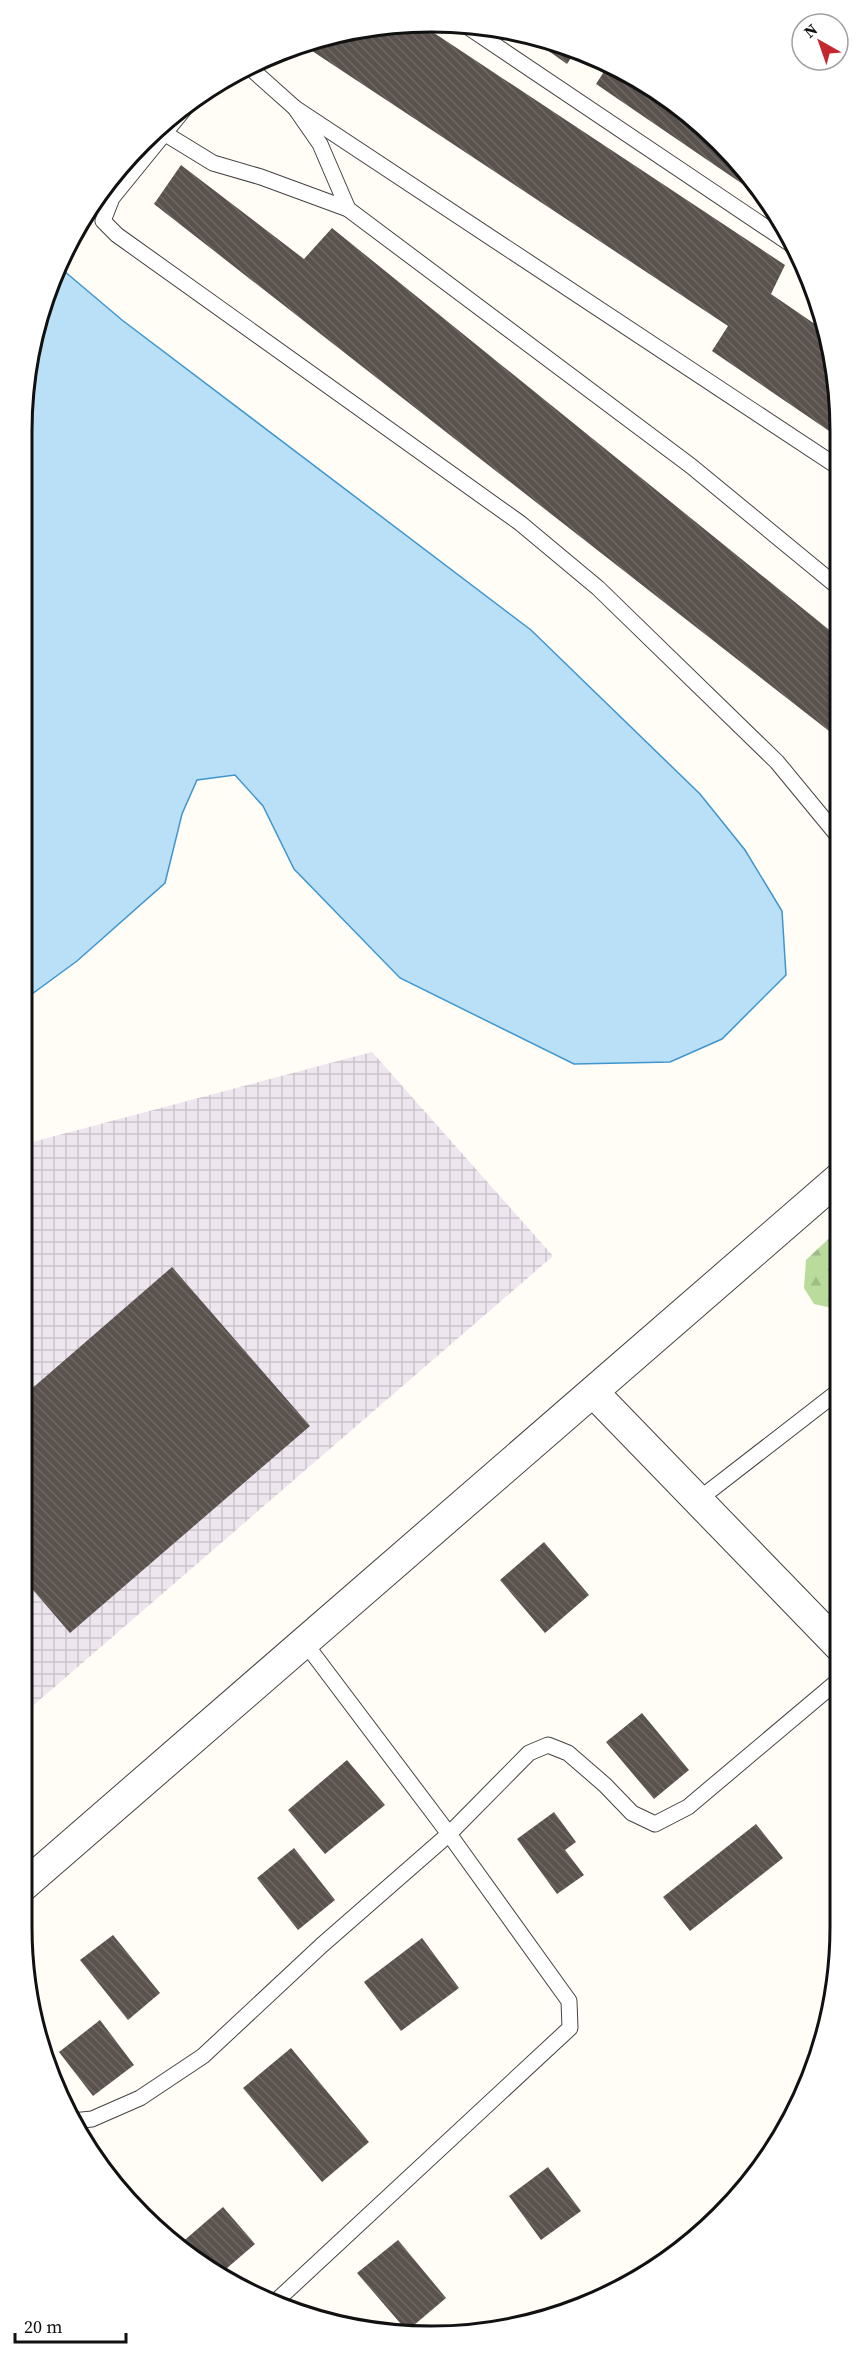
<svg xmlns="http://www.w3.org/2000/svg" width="862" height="2357" font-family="'Source Serif 4',serif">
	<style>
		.industrial { fill: url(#industrial-grid) }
		.forest { fill: url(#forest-firs) }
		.water { fill: #b9e0f7; stroke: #3f96cf; stroke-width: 1.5 }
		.building { fill: url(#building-back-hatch) }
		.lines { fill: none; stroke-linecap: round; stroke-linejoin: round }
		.service-casing { stroke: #444; stroke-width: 17 }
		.minor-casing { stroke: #444; stroke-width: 32 }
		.service { stroke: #fff; stroke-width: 15 }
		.minor { stroke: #fff; stroke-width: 30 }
		.rim { fill: none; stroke: #111; stroke-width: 3 }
	</style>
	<defs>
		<pattern id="industrial-grid" width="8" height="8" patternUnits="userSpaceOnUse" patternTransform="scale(1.5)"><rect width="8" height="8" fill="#eee6ef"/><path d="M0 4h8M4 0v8" fill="none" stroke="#cbc4cc"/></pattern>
		<pattern id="forest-firs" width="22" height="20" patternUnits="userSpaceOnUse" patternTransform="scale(1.5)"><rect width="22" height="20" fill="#b9dc9c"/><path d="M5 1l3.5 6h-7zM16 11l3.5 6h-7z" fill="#9ebc85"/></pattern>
		<pattern id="building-back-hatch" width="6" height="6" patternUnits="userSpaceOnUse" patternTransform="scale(1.5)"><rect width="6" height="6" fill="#5a524d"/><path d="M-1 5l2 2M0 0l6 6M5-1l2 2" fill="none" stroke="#6d6662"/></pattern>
	</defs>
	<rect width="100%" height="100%" fill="#fffdf5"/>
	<!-- industrial -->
	<path class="industrial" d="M372,1052L553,1256L21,1716V1145Z"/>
	<!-- forest -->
	<path class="forest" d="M839,1229L840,1310L814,1304L804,1288L806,1260Z"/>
	<!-- water -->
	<path class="water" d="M57,265L122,320L531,630L700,794L745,850L782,911L786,975L722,1039L670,1062L574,1064L400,978L294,869L263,806L235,775L197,780L182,814L165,883L77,961L21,1002V431L35,325Z"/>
	<!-- building -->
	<g class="building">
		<path d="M419,23L785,265L771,294L825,331L837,377L838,437L712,351L728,326L300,43L378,24Z"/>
		<path d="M523,33L537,35L575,52L567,64Z"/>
		<path d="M607,67L658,90L739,161L763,198L596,84Z"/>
		<path d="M181,165L304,259L332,228L838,637V738L154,204Z"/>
		<path d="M172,1267L310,1426L70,1633L21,1576V1398Z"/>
		<path d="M544,1542L589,1595L545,1633L500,1580Z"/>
		<path d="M642,1713L689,1770L654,1799L606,1742Z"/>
		<path d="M347,1760L385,1805L325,1854L288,1810Z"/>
		<path d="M554,1812L576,1842L565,1850L584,1875L557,1894L517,1839Z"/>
		<path d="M756,1824L783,1858L690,1931L663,1897Z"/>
		<path d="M294,1848L335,1900L298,1930L257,1878Z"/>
		<path d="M113,1935L160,1993L128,2020L80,1960Z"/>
		<path d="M422,1938L459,1988L401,2031L364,1982Z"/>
		<path d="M100,2020L134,2065L93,2096L59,2052Z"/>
		<path d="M291,2048L369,2142L322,2182L243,2088Z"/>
		<path d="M548,2167L581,2211L541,2240L509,2196Z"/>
		<path d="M223,2207L255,2244L219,2275L180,2244Z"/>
		<path d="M398,2240L446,2298L407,2331L357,2273Z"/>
	</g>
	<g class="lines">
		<!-- service casing -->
		<g class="service-casing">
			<g id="service">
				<path d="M462,23L792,245"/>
				<path d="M248,66L295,108L320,144L348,209"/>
				<path d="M190,102L112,198L103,221L117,235L520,523L598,588L777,762L838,836"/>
				<path d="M295,108L838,467"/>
				<path d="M164,133L213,163L261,177L348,209L691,466L838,587"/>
				<path d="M698,1500L840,1390"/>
				<path d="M72,2121L92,2119L140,2098L203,2056L322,1945L449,1834L529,1753L548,1745L568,1753L605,1785L632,1813L655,1824L688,1807L840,1679"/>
				<path d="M274,2303L570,2028L569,2001L449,1834L305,1643"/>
			</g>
		</g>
		<!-- minor casing -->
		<g class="minor-casing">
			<g id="minor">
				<path d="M594,1393L840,1647"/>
				<path d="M21,1888L839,1178"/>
			</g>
		</g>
		<!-- service -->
		<use href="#service" class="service"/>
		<!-- minor -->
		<use href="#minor" class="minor"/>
	</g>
	<!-- crop -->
	<path d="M0 0H862V2357H0ZM431 32H431A399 399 0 0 1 830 431V1927A399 399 0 0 1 431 2326H431A399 399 0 0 1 32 1927V431A399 399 0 0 1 431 32Z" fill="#fff" fill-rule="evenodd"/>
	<path class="rim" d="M431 32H431A399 399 0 0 1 830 431V1927A399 399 0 0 1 431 2326H431A399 399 0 0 1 32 1927V431A399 399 0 0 1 431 32Z"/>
	<!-- north arrow -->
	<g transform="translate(820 42) rotate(320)"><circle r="28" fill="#ffffff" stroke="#a0a0a0" stroke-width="1.5"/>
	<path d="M0-4.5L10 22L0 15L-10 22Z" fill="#c4262e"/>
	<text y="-9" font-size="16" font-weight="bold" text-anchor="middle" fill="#111111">N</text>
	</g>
	<!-- scale -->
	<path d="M15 2333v9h111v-9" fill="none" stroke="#111111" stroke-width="3"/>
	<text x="24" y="2333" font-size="18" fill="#111111" stroke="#ffffff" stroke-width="4.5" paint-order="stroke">20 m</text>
</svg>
